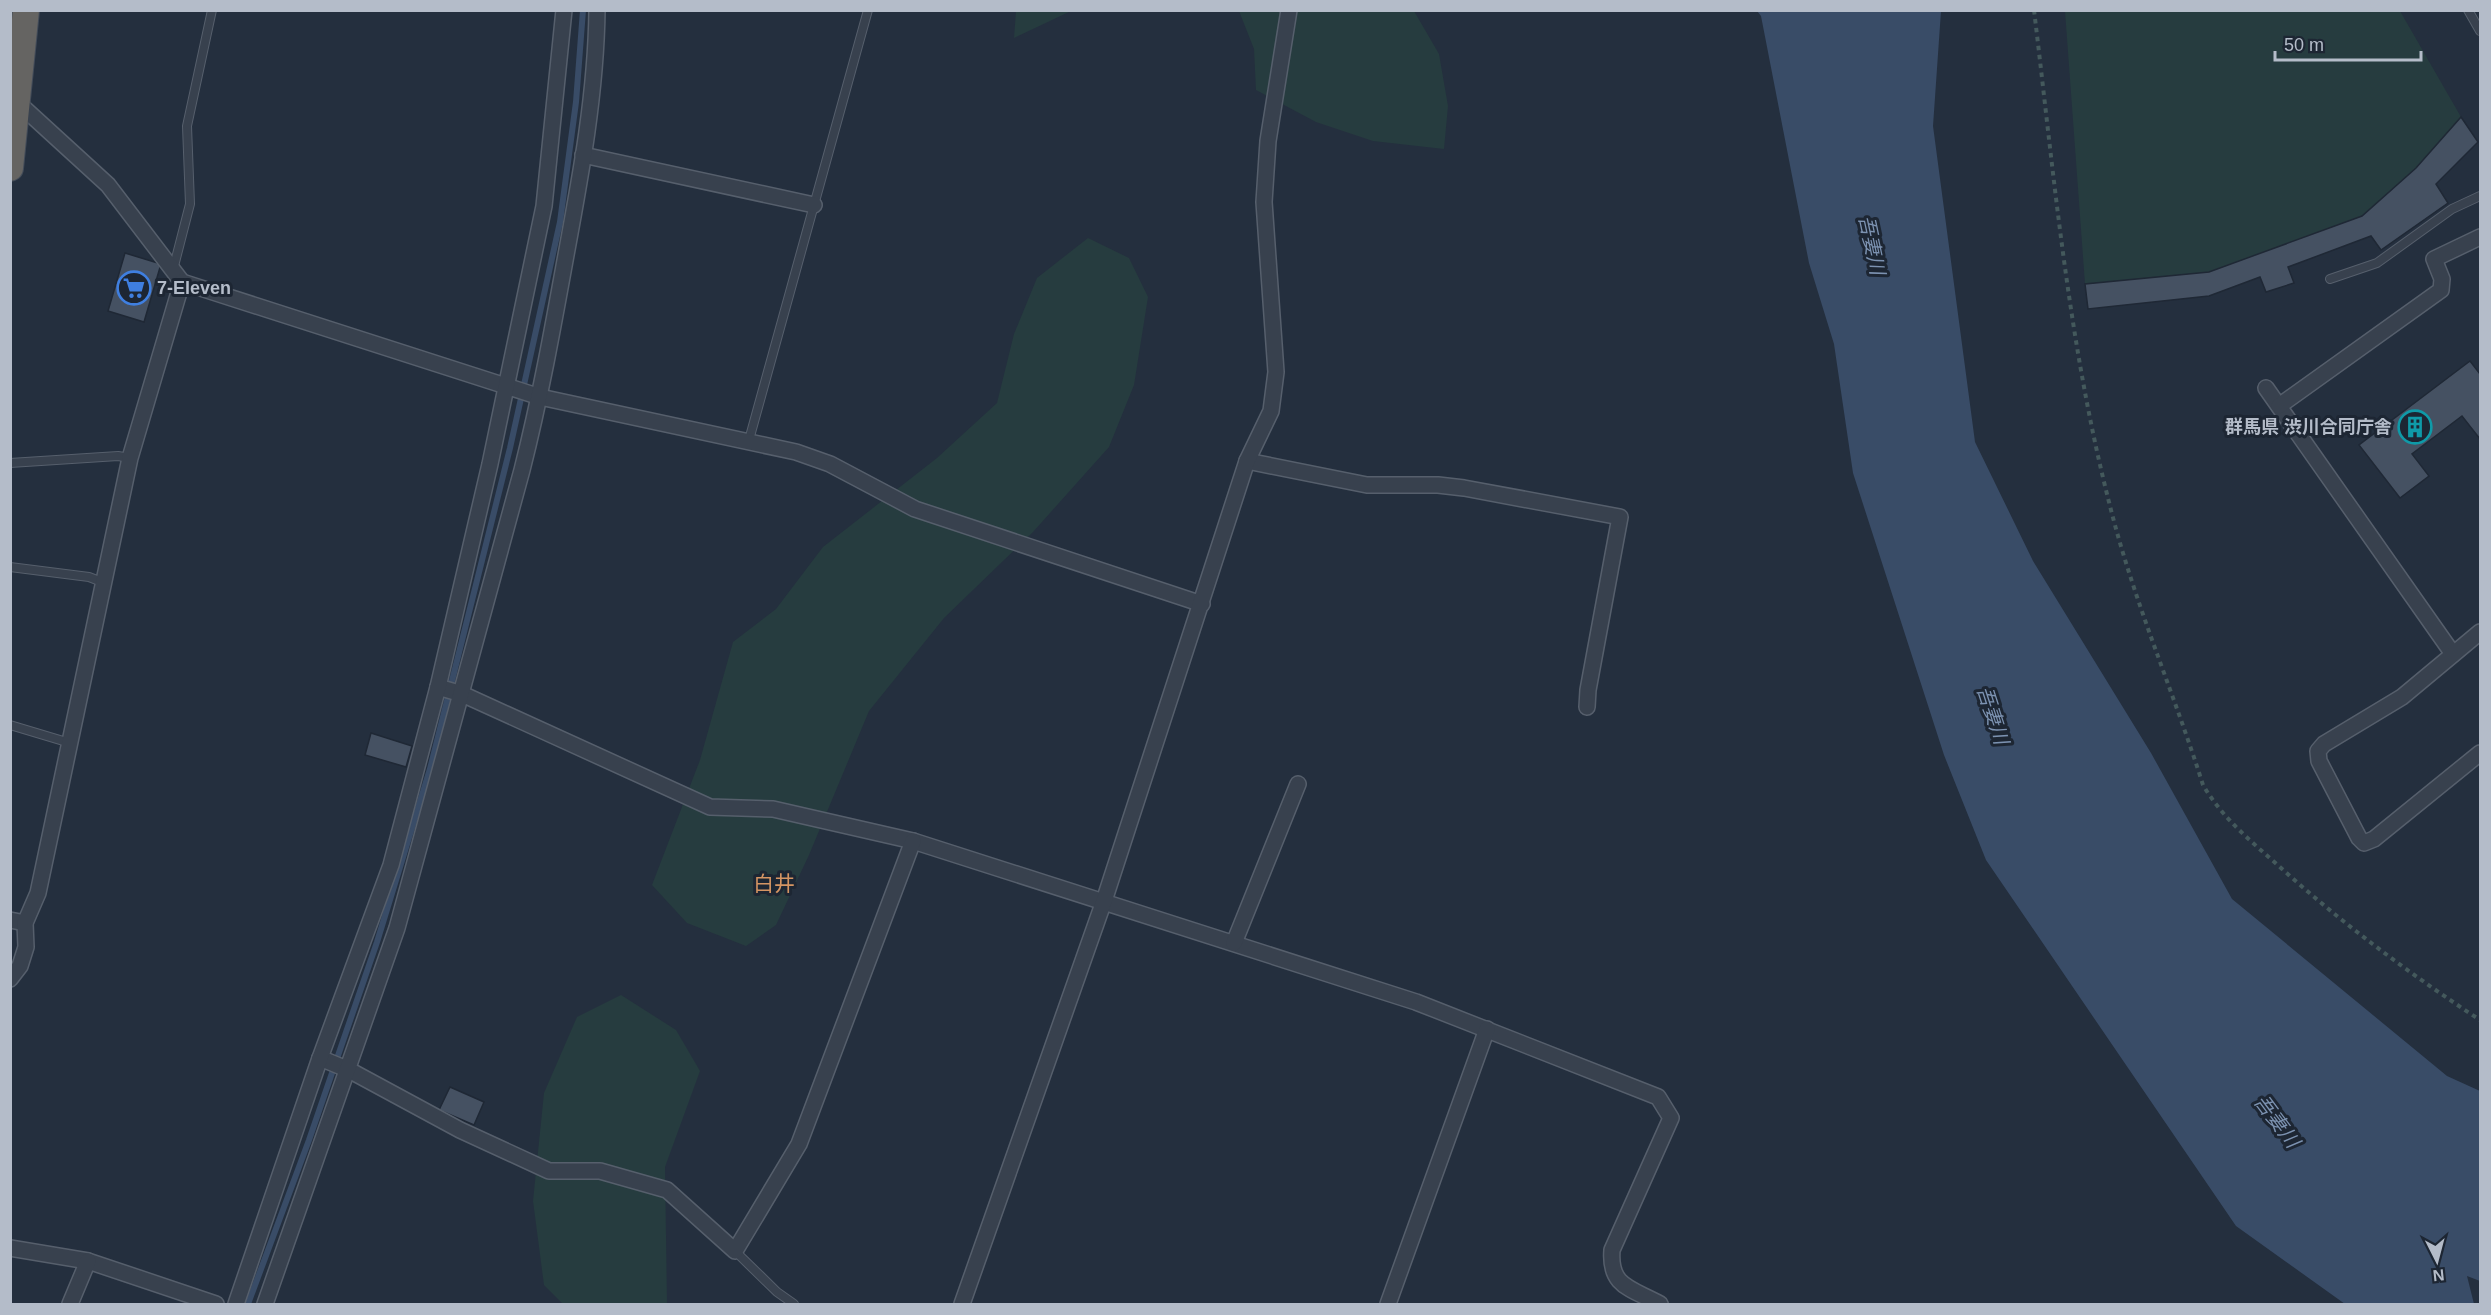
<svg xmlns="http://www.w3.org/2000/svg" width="2491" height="1315" font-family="Arial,'Noto Sans JP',sans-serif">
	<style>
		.green { fill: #263c3f }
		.water { fill: #394c67 }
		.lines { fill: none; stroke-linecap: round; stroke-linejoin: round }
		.stream { stroke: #394c67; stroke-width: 6 }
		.building { fill: #455162; stroke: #1f2835; stroke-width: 1.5 }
		.service-casing { stroke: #565f6c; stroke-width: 10 }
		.minor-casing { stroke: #565f6c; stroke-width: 18 }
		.trunk-casing { stroke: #434c59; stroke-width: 28 }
		.path { stroke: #44595c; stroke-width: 4; stroke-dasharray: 4.5 4.5; stroke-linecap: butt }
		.service { stroke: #38414e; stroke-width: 8 }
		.minor { stroke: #38414e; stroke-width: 15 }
		.trunk { stroke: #656462; stroke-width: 26 }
		.labels { text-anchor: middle; stroke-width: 6; stroke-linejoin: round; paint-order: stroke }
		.poi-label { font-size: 18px; font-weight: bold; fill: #b4bcc9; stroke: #1d2633; text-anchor: start }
		.water-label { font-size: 20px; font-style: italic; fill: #7c92b1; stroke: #1d2633 }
		.quarter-label { font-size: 21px; fill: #d59563; stroke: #1d2633 }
	</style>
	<rect width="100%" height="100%" fill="#242f3e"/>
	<!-- green -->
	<g class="green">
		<path d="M1016,11V10L1071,11L1014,38Z"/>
		<path d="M1239,11H1414L1439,54L1448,106L1444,149L1373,141L1316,122L1256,90L1254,49Z"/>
		<path d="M2065,11H2400L2461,117L2416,168L2362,216L2209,272L2085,284Z"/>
		<path d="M1088,238L1129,258L1148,297L1134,385L1109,447L1033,532L944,618L869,711L809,855L776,925L746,946L687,923L652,885L700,760L733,642L776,609L823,547L937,458L997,403L1014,334L1037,278Z"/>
		<path d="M621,995L676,1030L700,1071L665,1167L667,1304H563L544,1285L533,1201L544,1093L577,1017Z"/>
	</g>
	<!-- water -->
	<path class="water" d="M1757,11H1941L1933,126L1975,442L2033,561L2151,753L2232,899L2447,1076L2480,1091V1281L2467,1276L2474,1304H2345L2236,1226L1986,860L1944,755L1853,473L1834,344L1809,263L1761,16Z"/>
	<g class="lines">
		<!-- stream -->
		<path class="stream" d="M248,1304L309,1140L377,942L430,769L510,448L560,222L576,102L583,10"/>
	</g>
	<!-- building -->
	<g class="building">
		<path d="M2461,117L2478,142L2436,184L2448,203L2381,250L2371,236L2288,267L2294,283L2266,292L2260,277L2209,296L2088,309L2085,284L2209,272L2362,216L2416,168Z"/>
		<path d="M125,253L161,264L144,322L108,311Z"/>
		<path d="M2470,361L2480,374V439L2462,416L2412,454L2429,476L2400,498L2359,445Z"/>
		<path d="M371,733L412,746L406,767L365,755Z"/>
		<path d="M450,1087L484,1102L474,1125L439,1110Z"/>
	</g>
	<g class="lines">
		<!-- service casing -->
		<g class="service-casing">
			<g id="service">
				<path d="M2468,10L2480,31"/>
				<path d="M173,270L190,204L187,126L212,10"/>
				<path d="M2330,279L2377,263L2452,209L2480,196"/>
				<path d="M749,440L868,10"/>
				<path d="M10,463L118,456L130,458"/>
				<path d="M10,567L89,577L102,582"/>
				<path d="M10,725L70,743"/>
				<path d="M735,1251L777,1292L794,1304"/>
			</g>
		</g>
		<!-- minor casing -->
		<g class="minor-casing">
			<g id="minor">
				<path d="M15,100L108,185L182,282L540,397L796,452L830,464L915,509L1202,604"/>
				<path d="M583,155L814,205"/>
				<path d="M2266,388L2453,654"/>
				<path d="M2279,406L2441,290L2442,279L2434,259L2480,237"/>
				<path d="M1247,461L1367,485H1438L1464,488L1620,517L1588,690L1587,707"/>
				<path d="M2480,632L2402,697L2324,744L2318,751L2319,761L2359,838L2364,843L2374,839L2480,753"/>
				<path d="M438,687L462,694L710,807L773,809L913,841L1416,1002L1658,1097L1671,1118L1612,1250C1609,1287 1631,1288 1660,1304"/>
				<path d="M10,920L25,923"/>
				<path d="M1234,943L1298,784"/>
				<path d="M10,979L20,966L26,947L25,923L38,893L130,458L182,282"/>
				<path d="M320,1058L349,1070L460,1130L549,1171H600L667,1190L735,1251L799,1144L913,841"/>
				<path d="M10,1248L88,1261L216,1304"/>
				<path d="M70,1304L88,1261"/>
				<path d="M236,1304L320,1058L391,865L438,687L490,464L544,206L564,10"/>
				<path d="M265,1304L397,928L522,470C540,399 553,327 566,255C581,174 596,93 597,10"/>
				<path d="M962,1304L1104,901L1247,461L1271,411L1276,372L1264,202L1268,141L1289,10"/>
				<path d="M1388,1304L1487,1029"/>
			</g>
		</g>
		<!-- trunk casing -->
		<g class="trunk-casing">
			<path id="trunk" d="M10,168L26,10"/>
		</g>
		<!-- path -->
		<path class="path" d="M2034,10C2054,175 2068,341 2109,502C2133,600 2173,690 2203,785C2223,819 2252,842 2281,868C2343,924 2410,974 2480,1020"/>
		<!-- service -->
		<use href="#service" class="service"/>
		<!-- minor -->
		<use href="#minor" class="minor"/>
		<!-- trunk -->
		<use href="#trunk" class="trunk"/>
	</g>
	<!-- icons -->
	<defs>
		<g id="supermarket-ring" transform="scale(1.725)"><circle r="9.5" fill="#1d2633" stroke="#3f7fe0" stroke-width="1.5"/><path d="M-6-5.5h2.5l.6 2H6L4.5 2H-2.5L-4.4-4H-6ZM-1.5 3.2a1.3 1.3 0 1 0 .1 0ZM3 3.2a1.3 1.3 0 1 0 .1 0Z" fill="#3f7fe0"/></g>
		<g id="building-ring" transform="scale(1.725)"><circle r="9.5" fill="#1d2633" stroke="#0f9aa8" stroke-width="1.5"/><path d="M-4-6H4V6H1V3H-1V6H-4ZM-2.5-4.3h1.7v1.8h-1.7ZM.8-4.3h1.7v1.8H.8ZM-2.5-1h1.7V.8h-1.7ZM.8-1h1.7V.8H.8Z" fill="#0f9aa8"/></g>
	</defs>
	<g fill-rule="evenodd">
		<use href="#supermarket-ring" x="134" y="288"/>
		<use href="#building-ring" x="2415" y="427"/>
	</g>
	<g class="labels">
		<!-- poi labels -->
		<g class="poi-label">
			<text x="157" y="294">7-Eleven</text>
			<text x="2392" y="433" text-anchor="end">群馬県 渋川合同庁舎</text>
		</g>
		<!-- water labels -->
		<g class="water-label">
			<text transform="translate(1872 245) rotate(78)" y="7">吾妻川</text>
			<text transform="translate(1993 715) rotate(72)" y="7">吾妻川</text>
			<text transform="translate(2277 1121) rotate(53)" y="7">吾妻川</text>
		</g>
		<!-- quarter labels -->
		<g class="quarter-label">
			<text x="774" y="891">白井</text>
		</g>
	</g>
	<!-- border -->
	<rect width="2491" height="1315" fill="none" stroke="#b4bcc9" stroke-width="24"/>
	<!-- north arrow -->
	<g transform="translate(2437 1261) rotate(174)" stroke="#1d2633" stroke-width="4.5" paint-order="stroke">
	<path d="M0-4.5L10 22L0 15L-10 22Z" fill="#b4bcc9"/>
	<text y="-9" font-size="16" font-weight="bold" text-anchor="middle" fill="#b4bcc9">N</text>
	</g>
	<!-- scale -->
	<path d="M2275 51v9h146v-9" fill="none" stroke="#b4bcc9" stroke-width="3"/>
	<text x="2284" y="51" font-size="18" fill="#b4bcc9" stroke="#1d2633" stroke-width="4.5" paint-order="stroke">50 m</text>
</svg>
